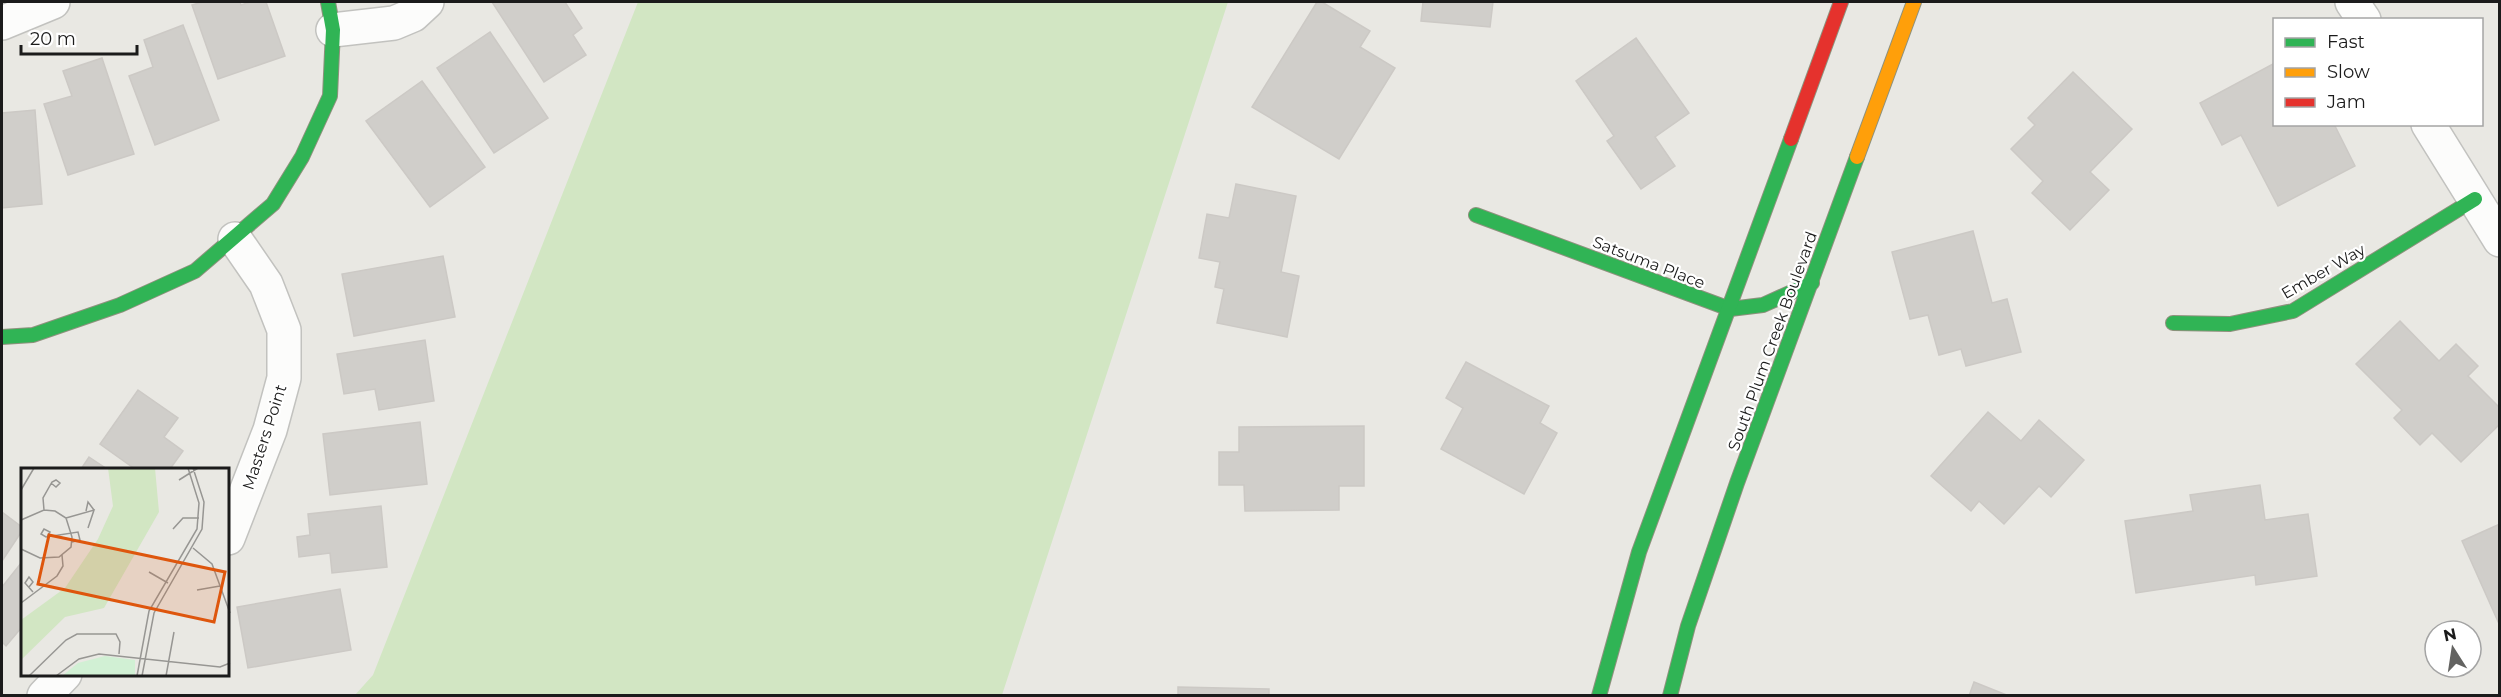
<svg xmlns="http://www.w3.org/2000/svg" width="2501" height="697" font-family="Montserrat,sans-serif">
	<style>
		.grass { fill: #d2e6c3 }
		.building { fill: #d0ceca; stroke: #ccc9c5; stroke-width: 1.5 }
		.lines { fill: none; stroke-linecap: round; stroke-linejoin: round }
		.street-casing { stroke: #c2c2bf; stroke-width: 36 }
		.fast-casing { stroke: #8e917d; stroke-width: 16 }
		.slow-casing { stroke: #8e917d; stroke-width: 16 }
		.jam-casing { stroke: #8e917d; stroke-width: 16 }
		.street { stroke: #fcfcfb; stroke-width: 33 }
		.fast { stroke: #30b455; stroke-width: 14 }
		.slow { stroke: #ff9f0a; stroke-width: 14 }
		.jam { stroke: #e5322d; stroke-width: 14 }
		.labels { text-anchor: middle; stroke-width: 4.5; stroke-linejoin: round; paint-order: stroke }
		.street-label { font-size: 16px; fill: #1b1b1b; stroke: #fff }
		.inset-road { fill: none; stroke: #979693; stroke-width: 1.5 }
		.view { fill: #de560d; fill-opacity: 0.15; stroke: #de560d; stroke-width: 3 }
		.inset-edge { fill: none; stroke: #1b1b1b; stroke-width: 3 }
	</style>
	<rect width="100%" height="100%" fill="#e9e8e3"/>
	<!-- grass -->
	<path class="grass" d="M638,2H1228L1002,695H355L373,675Z"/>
	<!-- building -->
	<g class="building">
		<path d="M202,2H240L241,5L250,2H266L285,56L218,79L192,5Z"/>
		<path d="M492,2H565L582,28L573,35L586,55L544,82Z"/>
		<path d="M1317,2H1322L1370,31L1360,47L1395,68L1339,159L1252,107Z"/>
		<path d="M1423,2H1493L1490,27L1421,21Z"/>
		<path d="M183,25L219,120L155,145L129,76L153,67L144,40Z"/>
		<path d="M490,32L548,118L494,153L437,68Z"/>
		<path d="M1636,38L1689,113L1655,137L1675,166L1641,189L1607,141L1614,136L1576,81Z"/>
		<path d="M102,58L134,154L68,175L44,104L72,96L63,71Z"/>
		<path d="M2273,64L2274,124H2334L2355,166L2278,206L2241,135L2222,145L2200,103Z"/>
		<path d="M2073,72L2132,129L2090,172L2109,190L2070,230L2032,193L2043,181L2011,149L2035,125L2028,118Z"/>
		<path d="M422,81L485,167L430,207L366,121Z"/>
		<path d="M35,110L42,204L2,208V113Z"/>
		<path d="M1236,184L1296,196L1281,272L1299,276L1287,337L1217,323L1224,289L1215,287L1220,262L1199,258L1207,214L1229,218Z"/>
		<path d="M1973,231L1992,303L2007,299L2021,352L1966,366L1961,349L1939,355L1928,315L1910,319L1892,252Z"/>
		<path d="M443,256L455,317L354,336L342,274Z"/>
		<path d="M2400,321L2439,361L2456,344L2478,366L2468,376L2500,408V424L2461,462L2432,433L2420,445L2394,418L2402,410L2356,364Z"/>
		<path d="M425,340L434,401L379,410L375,389L344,394L337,354Z"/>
		<path d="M1466,362L1549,406L1540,423L1557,433L1524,494L1441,449L1463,408L1446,398Z"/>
		<path d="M138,390L178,418L164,437L183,451L170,469H135L100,444Z"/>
		<path d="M1988,412L2021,441L2039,420L2084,460L2051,497L2039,486L2004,524L1979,501L1971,511L1931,476Z"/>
		<path d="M420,422L427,484L330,495L323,434Z"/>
		<path d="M1364,426V486H1339V510L1245,511L1244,485H1219V452H1239V427Z"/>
		<path d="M89,457L107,469H81Z"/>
		<path d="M2260,485L2265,520L2308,514L2317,576L2256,585L2255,575L2136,593L2125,521L2193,511L2190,495Z"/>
		<path d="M381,506L387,567L332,573L330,553L299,557L297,537L310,535L308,514Z"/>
		<path d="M2,512L22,527V531L2,561Z"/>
		<path d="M2500,524V626L2462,541Z"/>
		<path d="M22,562V627L6,646L2,642V587Z"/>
		<path d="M340,589L351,650L248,668L237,607Z"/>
		<path d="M1974,682L2009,696H1969Z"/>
		<path d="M1178,687L1269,689V696H1178Z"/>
	</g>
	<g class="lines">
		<!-- street casing -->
		<g class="street-casing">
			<g id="street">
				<path d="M2352,2L2364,20"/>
				<path d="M2,23L53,2"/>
				<path d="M333,30L394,23L413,15L427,2"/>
				<path d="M2428,124L2500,240"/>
				<path d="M228,538L270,430L284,378V330L266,284L235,239"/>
				<path d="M44,696L65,674"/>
			</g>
		</g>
		<!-- fast casing -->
		<g class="fast-casing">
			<g id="fast">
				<path d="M1476,215L1730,309L1763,305L1812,283"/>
				<path d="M2173,323L2230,324L2293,311L2475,199"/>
				<path d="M2,337L33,335L120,305L195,271L273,204L302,157L330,96L333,30L328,2"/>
				<path d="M1599,696L1639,552L1791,139"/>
				<path d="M1670,696L1688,626L1737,483L1857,157"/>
			</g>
		</g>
		<!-- slow casing -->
		<g class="slow-casing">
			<path id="slow" d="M1857,157L1914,2"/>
		</g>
		<!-- jam casing -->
		<g class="jam-casing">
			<path id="jam" d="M1791,139L1841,2"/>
		</g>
		<!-- street -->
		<use href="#street" class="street"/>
		<!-- fast -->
		<use href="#fast" class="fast"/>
		<!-- slow -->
		<use href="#slow" class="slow"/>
		<!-- jam -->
		<use href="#jam" class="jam"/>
	</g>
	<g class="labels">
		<!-- street labels -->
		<g class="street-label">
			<text transform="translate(1649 262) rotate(21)" y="6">Satsuma Place</text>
			<text transform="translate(2323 271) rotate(-30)" y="6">Ember Way</text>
			<text transform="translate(1772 341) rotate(-70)" y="6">South Plum Creek Boulevard</text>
			<text transform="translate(264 437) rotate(-72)" y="6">Masters Point</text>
		</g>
	</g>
	<!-- overview -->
	<g transform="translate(21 468)">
		<rect width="208" height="208" fill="#e9e8e3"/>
		<path d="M87,0H134L138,44L83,140L44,149L0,192V152L44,120L77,71L92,38Z" fill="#d2e6c3"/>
		<path d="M84,188L114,192V208H41L57,195Z" fill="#d1f0d4"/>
		<path class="inset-road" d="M158,12L177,0M0,22L13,0M23,42L22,30L31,14L35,12L39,15L35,19L30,15M65,43L67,34L73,42M45,50L73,42L67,60M0,52L23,42L34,43L45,50L51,69L50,79L38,89L19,90L0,81M152,61L162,50H178M26,69L29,64L23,61L20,66L25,69L57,64L59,72L51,74M172,80L191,96L209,145M128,104L147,115M8,119L12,114L8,109L4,115L12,124M176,122L199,118M0,135L36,108L42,98L41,87M8,208L45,172L56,166H95L99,174L98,186M35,208L58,191L78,186L199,199L209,195M116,208L128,143L176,61L178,35L167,0M121,208L133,145L181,61L183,34L172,0M145,208L153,164"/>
		<path class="view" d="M28,67L204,104L193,154L17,116Z"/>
		<rect width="208" height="208" class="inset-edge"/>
	</g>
	<!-- border -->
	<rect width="2501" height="697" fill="none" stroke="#1b1b1b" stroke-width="6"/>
	<!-- legend -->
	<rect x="2273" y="18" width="210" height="108" fill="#ffffff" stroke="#a4a4a4" stroke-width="1.5"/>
	<rect x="2285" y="38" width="30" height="9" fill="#30b455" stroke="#a4a4a4" stroke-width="1.5"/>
	<text x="2327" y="48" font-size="18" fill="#1b1b1b">Fast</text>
	<rect x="2285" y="68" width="30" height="9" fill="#ff9f0a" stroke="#a4a4a4" stroke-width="1.5"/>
	<text x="2327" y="78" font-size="18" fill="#1b1b1b">Slow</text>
	<rect x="2285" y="98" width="30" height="9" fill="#e5322d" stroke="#a4a4a4" stroke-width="1.5"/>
	<text x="2327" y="108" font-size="18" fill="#1b1b1b">Jam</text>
	<!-- north arrow -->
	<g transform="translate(2453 649) rotate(348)"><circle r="28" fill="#ffffff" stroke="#a4a4a4" stroke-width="1.5"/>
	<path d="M0-4.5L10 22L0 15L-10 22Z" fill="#636361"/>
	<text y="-9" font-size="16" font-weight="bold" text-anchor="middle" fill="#1b1b1b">N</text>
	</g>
	<!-- scale -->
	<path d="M21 45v9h116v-9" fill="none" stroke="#1b1b1b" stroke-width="3"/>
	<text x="30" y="45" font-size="18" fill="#1b1b1b" stroke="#ffffff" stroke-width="4.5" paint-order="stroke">20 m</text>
</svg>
